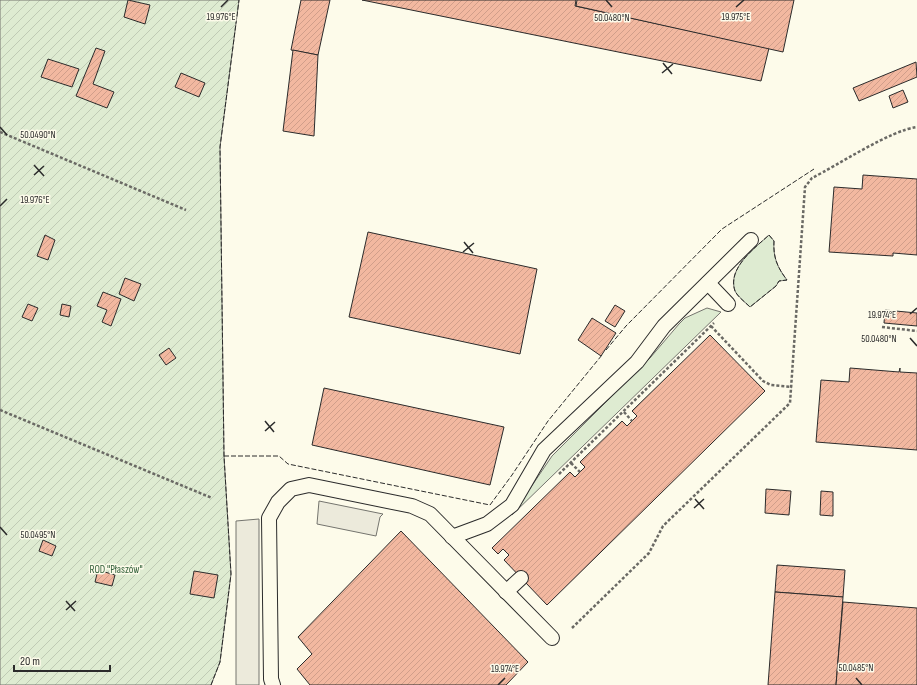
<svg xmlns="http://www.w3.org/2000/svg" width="917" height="685" font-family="'Sofia Sans Condensed',sans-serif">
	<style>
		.green { fill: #deebd1; stroke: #74746e }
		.garden { fill: url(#garden-furrows); stroke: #74746e }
		.parking { fill: #eceadb; stroke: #74746e }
		.building { fill: url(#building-hatch); stroke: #2b2b2b }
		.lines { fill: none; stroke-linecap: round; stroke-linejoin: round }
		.service-casing { stroke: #2b2b2b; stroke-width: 16 }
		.path { stroke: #6a6964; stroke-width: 2.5; stroke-dasharray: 3 2; stroke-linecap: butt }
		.service { stroke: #fdfbea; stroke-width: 14 }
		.fence { stroke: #2b2b2b; stroke-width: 1; stroke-dasharray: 5 2; stroke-linecap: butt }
		.ticks { fill: none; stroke: #2b2b2b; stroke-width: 1.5 }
		.labels { text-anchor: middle; stroke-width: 3; stroke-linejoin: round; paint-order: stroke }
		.park-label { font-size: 11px; fill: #34623c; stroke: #fdfbea }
		.ticks-label { font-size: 10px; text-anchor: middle; fill: #2b2b2b; stroke: #fdfbea; stroke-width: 3; stroke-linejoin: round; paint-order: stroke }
	</style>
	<defs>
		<pattern id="garden-furrows" width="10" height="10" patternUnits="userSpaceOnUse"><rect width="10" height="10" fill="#deebd1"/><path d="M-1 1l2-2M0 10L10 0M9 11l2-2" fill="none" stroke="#bfcab4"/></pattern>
		<pattern id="building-hatch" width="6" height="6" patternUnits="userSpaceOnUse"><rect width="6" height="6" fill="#f2b8a0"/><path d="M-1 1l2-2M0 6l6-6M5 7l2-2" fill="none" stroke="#d09e8a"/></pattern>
	</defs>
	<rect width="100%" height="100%" fill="#fdfbea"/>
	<!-- green -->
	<g class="green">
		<path d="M769,235L774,241C773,257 777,267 787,280L779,281L776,286L750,307C745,302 738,297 735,291C727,268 755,248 769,235Z"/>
		<path d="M707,308L721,312L512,515L552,456L650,358L679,324L685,318Z"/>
	</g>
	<!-- garden -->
	<path class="garden" d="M0,0H239L220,147L224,456L231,574L220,662L211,685H0Z"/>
	<!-- parking -->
	<g class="parking">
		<path d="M319,501L383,514L380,517L376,536L317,524Z"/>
		<path d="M259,519V685H236V521Z"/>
	</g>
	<!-- building -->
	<g class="building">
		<path d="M128,0L150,5L145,24L124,17Z"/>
		<path d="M301,0H330L318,55L291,50Z"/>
		<path d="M362,0H576L575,6L769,48L761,81Z"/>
		<path d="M577,0H794L783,52L576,6Z"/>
		<path d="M96,48L105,51L93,84L114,92L107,108L76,96Z"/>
		<path d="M293,50L318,55L314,136L283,131Z"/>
		<path d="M48,59L79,69L72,87L41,77Z"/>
		<path d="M916,62L917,77L859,101L853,88Z"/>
		<path d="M181,73L205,83L199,97L175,87Z"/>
		<path d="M903,90L908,102L893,108L889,96Z"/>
		<path d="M863,175L917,179V255L893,253V256L829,252L834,187L862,189Z"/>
		<path d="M368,232L537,269L520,354L349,317Z"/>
		<path d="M45,235L55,240L48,260L37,256Z"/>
		<path d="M125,278L141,284L134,301L119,294Z"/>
		<path d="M103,292L121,299L111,326L102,322L107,310L97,306Z"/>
		<path d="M28,304L38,308L32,321L22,317Z"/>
		<path d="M62,304L71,306L69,317L60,315Z"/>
		<path d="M615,305L625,311L615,327L605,321Z"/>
		<path d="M885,310L917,313V326L884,323Z"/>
		<path d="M592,318L616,333L601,356L578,340Z"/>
		<path d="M710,335L765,391L547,605L504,560L509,555L503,549L498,554L492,548L570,472L575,477L585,467L580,462L622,421L627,426L637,416L632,411Z"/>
		<path d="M169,348L176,358L166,365L159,355Z"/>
		<path d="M850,368L899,372L900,368V372L917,373V450L816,442L821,380L849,382Z"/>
		<path d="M324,388L504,427L490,485L312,445Z"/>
		<path d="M766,489L791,491L789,515L765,513Z"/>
		<path d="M821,491L833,492V516L820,515Z"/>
		<path d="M401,531L528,662L506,685H310L297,669L312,654L298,637Z"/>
		<path d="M43,540L56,546L52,556L39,551Z"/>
		<path d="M777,565L845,570L843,597L775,592Z"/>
		<path d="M98,570L115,575L112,586L95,582Z"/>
		<path d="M194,571L218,575L214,598L190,594Z"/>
		<path d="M775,592L843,597L836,685H768Z"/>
		<path d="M843,602L917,608V685H836Z"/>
	</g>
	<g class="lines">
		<!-- service casing -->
		<g class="service-casing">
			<g id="service">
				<path d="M708,283L728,304"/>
				<path d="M452,537L487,524L512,505L544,450L637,362L664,326L751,240"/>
				<path d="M506,592L521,578"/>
				<path d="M273,685L271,679L269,518L278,502L291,489L309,485L412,506L430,514L552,638"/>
			</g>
		</g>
		<!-- path -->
		<g class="path">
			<path d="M0,132L186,210"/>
			<path d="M711,326L763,381L771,385L792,387"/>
			<path d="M882,327L917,331"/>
			<path d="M0,410L212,498"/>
			<path d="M624,412L632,421"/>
			<path d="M571,463L580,472"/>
			<path d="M559,474L714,323"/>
			<path d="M572,628L649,553L663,526L790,403L805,187L812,178C838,165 891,130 917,127"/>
		</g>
		<!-- service -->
		<use href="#service" class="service"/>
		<!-- fence -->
		<g class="fence">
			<path d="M769,235L774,241C773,257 777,267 787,280L779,281L776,286L750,307C745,302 738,297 735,291C727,268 755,248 769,235Z"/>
			<path d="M606,350L626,326L722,229L814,169"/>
			<path d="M224,456H279L288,464L490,505L512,475L548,421L602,355"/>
			<path d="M211,685L220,662L231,574L224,456L220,147L239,0"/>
		</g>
	</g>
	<!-- ticks -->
	<path class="ticks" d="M606,0L612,7M221,7L228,0M736,7L744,0M663,63L672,74M662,73L673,64M0,127L7,135M34,165L44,176M34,175L44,166M0,206L7,199M464,242L473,253M463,252L474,243M910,314L917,308M910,338L917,346M265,421L274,432M265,431L275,422M695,499L704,509M694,508L704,499M0,527L7,535M66,601L75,611M66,610L76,601M856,678L862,685M498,685L505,678"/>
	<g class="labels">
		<!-- park labels -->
		<g class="park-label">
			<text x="116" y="573">ROD "Płaszów"</text>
		</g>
	</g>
	<g class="ticks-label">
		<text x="221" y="20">19.976°E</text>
		<text x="736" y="20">19.975°E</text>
		<text x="612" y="21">50.0480°N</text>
		<text x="38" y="138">50.0490°N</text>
		<text x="35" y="203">19.976°E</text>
		<text x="882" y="318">19.974°E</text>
		<text x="879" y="342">50.0480°N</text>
		<text x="38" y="538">50.0495°N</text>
		<text x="856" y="671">50.0485°N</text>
		<text x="505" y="672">19.974°E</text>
	</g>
	<!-- scale -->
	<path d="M14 665v6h96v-6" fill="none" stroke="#2b2b2b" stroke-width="2"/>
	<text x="20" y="665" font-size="12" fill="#2b2b2b" stroke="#fdfbea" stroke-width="3" paint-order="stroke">20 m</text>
</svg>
